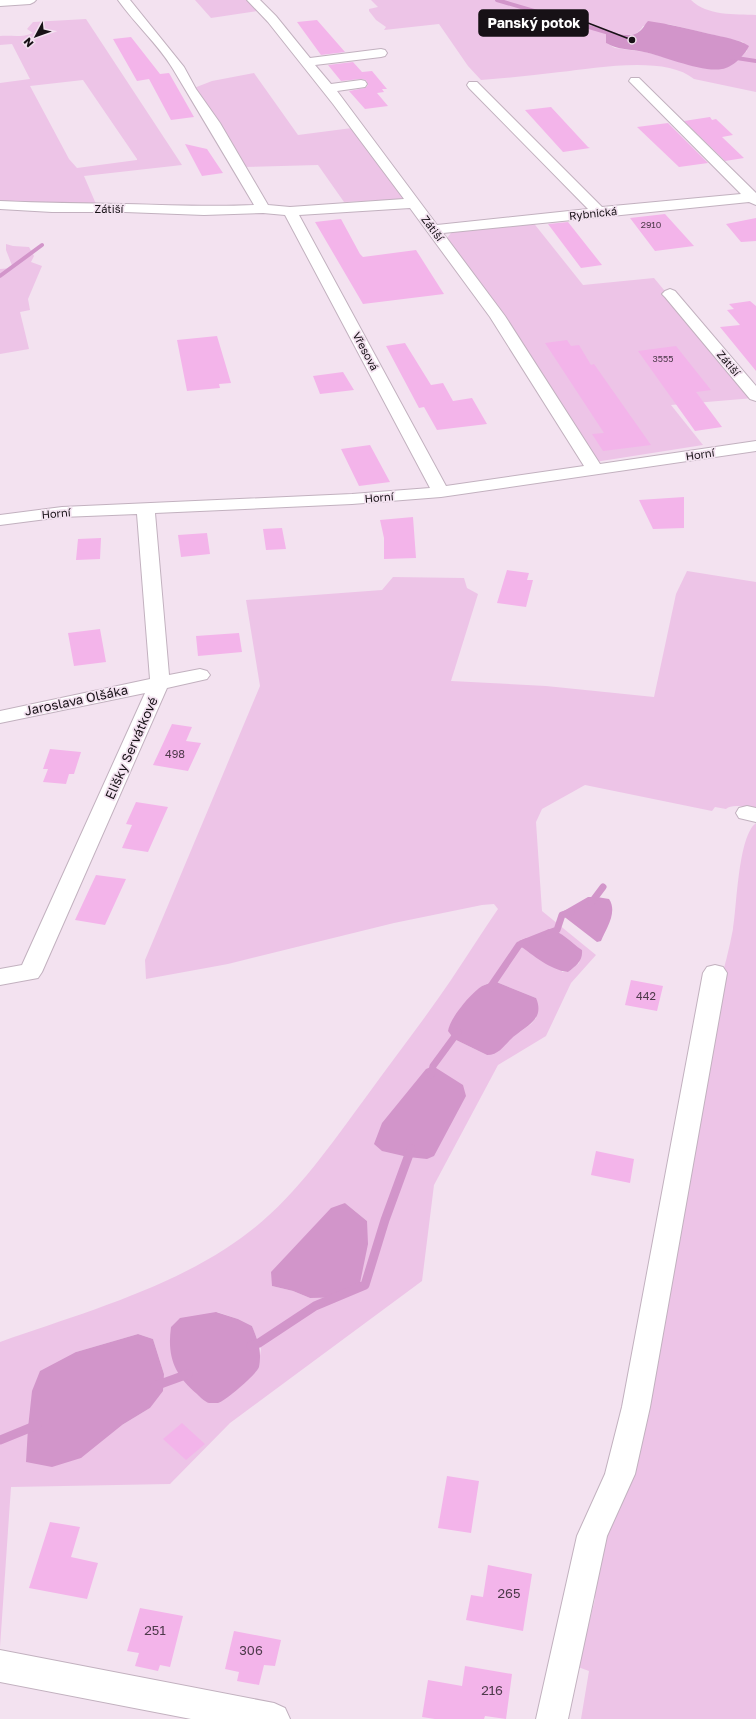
<svg xmlns="http://www.w3.org/2000/svg" width="756" height="1719" viewBox="0 0 756 1719" font-family="'Golos Text',sans-serif">
	<rect width="100%" height="100%" fill="#f3e2f0"/>
	<path fill="#edc4e7" fill-rule="evenodd" d="M195,0H247L258,11L211,18Z
		M371,0H691C707,16 735,14 756,15V92L694,79C666,55 595,68 560,72C534,75 507,78 481,80L468,66L439,24L384,30L386,27L376,20L369,11V9L378,7ZM668,24L743,42L747,51L730,66L708,69L645,52L615,48L606,43V33C619,31 634,42 643,26Z
		M86,19L182,165L84,176L96,204L0,201V83L30,79L12,44L0,45V36C11,35 22,38 33,33L27,29L33,22ZM83,80L137,159V160L77,168L69,159L30,86Z
		M254,73L298,135L352,128L407,199L344,202L318,165L242,167L194,88L212,81Z
		M532,221L583,285L654,278L754,398L671,405L703,445L595,462L502,317L447,238L451,233L466,229Z
		M6,244L13,246L29,247L34,256L31,262L42,266L28,299L30,310L20,312L29,349L0,354V269L13,268L6,250Z
		M687,571L756,582V809C748,808 733,803 726,809L715,807L712,811L585,785L542,809L536,822L542,911L596,955L571,983L546,1036L498,1065L434,1185L422,1281L230,1423L170,1484L11,1487L0,1647V1342C76,1315 156,1293 225,1249C287,1210 323,1155 366,1097C394,1058 424,1020 451,980C467,956 482,932 498,909L494,904L482,905L394,923L228,964L146,979L145,960L260,686L246,600L382,590L393,577L464,578L467,588L478,594L451,681L546,686L654,697L676,594ZM557,931L573,945L582,950L579,963L568,972H562ZM494,981L536,998V1018L531,1024L487,1055L454,1039L461,1007L482,986ZM345,1203L367,1221L310,1298L293,1291L272,1286ZM217,1312L238,1319L252,1326L261,1349L258,1369L239,1388ZM138,1334L153,1339L164,1374L150,1408L122,1425L76,1352Z
		M756,823V1719H581L589,1671L578,1667L595,1599L592,1583L718,989C724,969 729,950 733,929C737,907 738,836 756,823Z"/>
	<path fill="#d295ca" d="M648,21C669,24 689,29 710,34C723,37 738,39 749,46C745,55 732,68 722,69C702,73 664,56 644,52C631,49 618,50 606,43V33C617,31 629,40 640,31C643,29 645,24 648,21Z
		M588,897H597L609,899C618,912 606,929 601,941L597,942L562,915V912Z
		M549,929C562,931 571,943 582,950C583,961 576,966 568,972C550,970 533,955 519,945V941Z
		M494,981L536,998C546,1021 523,1027 510,1040C503,1047 498,1055 487,1055L454,1039L448,1031C450,1018 470,994 482,986C486,984 491,983 494,981Z
		M433,1066L463,1085L466,1096L434,1156L427,1159L408,1157L382,1151L374,1144L382,1123L426,1069Z
		M345,1203L367,1221L368,1244L360,1283L347,1297L310,1298L293,1291L272,1286L271,1272L331,1208Z
		M216,1312L238,1319L252,1326C258,1341 262,1350 259,1367C257,1374 225,1401 218,1403C216,1403 211,1403 209,1403C205,1402 200,1397 197,1394C174,1375 167,1356 171,1327L180,1318Z
		M138,1334L153,1339L164,1374L163,1391L150,1408L122,1425L81,1458L52,1467L26,1462L28,1428L32,1391L40,1371L76,1352Z"/>
	<g fill="none" stroke-linecap="round" stroke-linejoin="round">
		<path stroke="#d295ca" stroke-width="4" d="M497,0L616,35
			M730,57L756,61
			M0,276L42,245"/>
		<path stroke="#d295ca" stroke-width="7" d="M591,903L603,887
			M549,933L557,930L562,915L571,912
			M489,989L519,945L526,942
			M431,1075L433,1066L458,1032"/>
		<path stroke="#d295ca" stroke-width="9" d="M251,1346L259,1343L315,1306L365,1285L385,1220L411,1149
			M155,1386L188,1374
			M0,1440L37,1425"/>
	</g>
	<path fill="#f3b4ea" d="M317,20L345,52L321,55L297,22Z
		M131,37L160,74L169,73L194,117L171,120L149,79L137,81L113,39Z
		M353,62L362,72L372,71L387,89H382L384,92L377,93L388,106L365,109L349,91L365,88L368,85L366,80L361,79L341,81L328,65Z
		M551,107L588,147L590,148L563,152L525,110Z
		M710,117L712,120L716,119L733,135L722,137L744,158L725,161L684,121Z
		M668,123L708,163L679,167L637,127Z
		M185,144L207,149L223,173L202,176Z
		M665,214L694,246L655,251L630,218Z
		M756,218V241L741,242L726,224Z
		M341,219L360,254L363,257L416,250L444,294L363,304L315,222Z
		M568,222L602,265L581,268L548,224Z
		M750,301L756,306V371L720,327L740,325L727,310L734,309L729,304Z
		M217,336L231,383L219,384L220,388L187,391L177,340Z
		M567,340L571,346L579,345L591,365L594,364L651,445L603,451L592,434L604,433L545,343Z
		M405,343L431,385L443,383L453,401L472,398L487,424L437,430L424,407L419,408L386,346Z
		M676,346L711,390L696,392L722,427L695,431L638,351Z
		M343,372L354,390L320,394L313,376Z
		M370,445L390,482L359,486L341,449Z
		M684,497V528L653,529L639,500Z
		M413,517L416,558L384,559V538L380,520Z
		M282,528L286,549L266,550L263,529Z
		M207,533L210,554L181,557L178,535Z
		M101,538L100,559L76,560L78,539Z
		M507,570L529,573L527,580H533L526,607L497,603Z
		M100,629L106,662L74,666L68,633Z
		M239,633L242,652L198,656L196,636Z
		M172,724L192,727L186,741L201,743L188,771L153,765Z
		M50,749L81,752L74,774H69L66,784L43,782L48,769H43Z
		M136,802L168,807L148,852L122,848L132,825L126,824Z
		M96,875L126,879L105,925L75,920Z
		M631,980L663,986L657,1011L625,1005Z
		M596,1151L634,1159L630,1183L591,1175Z
		M182,1423L205,1444L186,1460L163,1439Z
		M447,1476L479,1481L471,1533L438,1528Z
		M50,1522L80,1527L71,1557L98,1563L87,1599L29,1588Z
		M488,1565L532,1574L523,1631L466,1620L471,1595L483,1597Z
		M140,1608L183,1616L170,1667L160,1665L158,1671L135,1666L139,1653L127,1651Z
		M234,1631L281,1640L275,1666L264,1665L259,1685L237,1681L239,1672L225,1669Z
		M465,1666L512,1674L506,1719L485,1716L484,1719H435L422,1717L428,1680L462,1686Z"/>
	<g fill="none" stroke-linecap="round" stroke-linejoin="round">
		<g stroke="#c2b1bf" stroke-width="2">
			<path id="minor" d="M0,0H36L34,2L30,4L0,6Z
				M118,0H130L184,67L196,89L220,123L268,205L290,207L404,199L333,104L268,22L247,0H260L276,16L310,58L381,49L385,50L387,53L385,56L381,57L315,65L331,84L361,80L365,81L367,84L365,87L337,91L437,225L588,209L469,88L467,85L469,82H477L602,207L741,194L629,81L631,78H639L756,193V205L749,202L443,233L505,316L600,464L756,441V451L441,497L352,504L155,513L169,675L200,669L207,671L210,675L207,679L167,688L42,972L38,978L0,985V969L22,965L145,693L0,723V711L150,679L137,514L62,517L0,525V515L62,507L352,494L430,488L285,215L263,213L204,215L125,212H52L0,209V201C42,203 83,203 125,204C168,205 211,207 254,205C227,159 200,114 173,69C158,44 135,24 118,0ZM410,208L490,317L584,466L446,486L299,215Z
				M670,289L675,291L756,386V401L750,399L665,297L662,294L665,291Z
				M747,806L756,808V822L739,818L736,813L739,808Z
				M715,965L723,967L727,973L650,1407L635,1474L607,1536L568,1719H536L577,1536L605,1474L622,1407L703,973L707,967Z
				M0,1650L274,1703L285,1708L290,1719H191L0,1682Z"/>
		</g>
		<use href="#minor" fill="#fff" fill-rule="evenodd"/>
	</g>
	<g text-anchor="middle" dominant-baseline="central" stroke-width="3.5" stroke-linejoin="round" paint-order="stroke">
		<g font-size="9" fill="#4e3a4b">
			<text x="651" y="224">2910</text>
			<text x="663" y="358">3555</text>
		</g>
		<g font-size="11" fill="#171116" stroke="#f3e2f0">
			<text x="109" y="208">Zátiší</text>
			<text transform="translate(593 213) rotate(-6)">Rybnická</text>
			<text transform="translate(433 228) rotate(53)">Zátiší</text>
			<text transform="translate(366 351) rotate(62)">Vřesová</text>
			<text transform="translate(729 363) rotate(50)">Zátiší</text>
			<text transform="translate(700 454) rotate(-8)">Horní</text>
			<text transform="translate(379 497) rotate(-5)">Horní</text>
			<text transform="translate(56 513) rotate(-5)">Horní</text>
		</g>
		<g font-size="11" fill="#4e3a4b">
			<text x="175" y="753">498</text>
			<text x="646" y="995">442</text>
		</g>
		<g font-size="13" fill="#171116" stroke="#f3e2f0">
			<text transform="translate(76 700) rotate(-12)">Jaroslava Olšáka</text>
			<text transform="translate(131 748) rotate(-66)">Elišky Servátkové</text>
		</g>
		<g font-size="13" fill="#4e3a4b">
			<text x="509" y="1593">265</text>
			<text x="155" y="1630">251</text>
			<text x="251" y="1650">306</text>
			<text x="492" y="1690">216</text>
		</g>
	</g>
	<path fill="none" stroke="#171116" stroke-width="1.5" d="M632 40L588 23"/>
	<circle fill="#171116" stroke="#f3e2f0" stroke-width="1.5" cx="632" cy="40" r="4"/>
	<rect fill="#171116" stroke="#171116" stroke-width="1.5" x="479" y="10" width="109" height="26" rx="4"/>
	<g font-size="14" text-anchor="middle" font-weight="bold" fill="#fff">
		<text x="534" y="28">Panský potok</text>
	</g>
	<g transform="translate(36 36) rotate(229)" stroke="#f3e2f0" stroke-width="3" paint-order="stroke">
	<path d="M0-3L7 15L0 10L-7 15Z" fill="#171116"/>
	<text y="-6" font-size="11" font-weight="bold" text-anchor="middle" fill="#171116">N</text>
	</g>
</svg>
